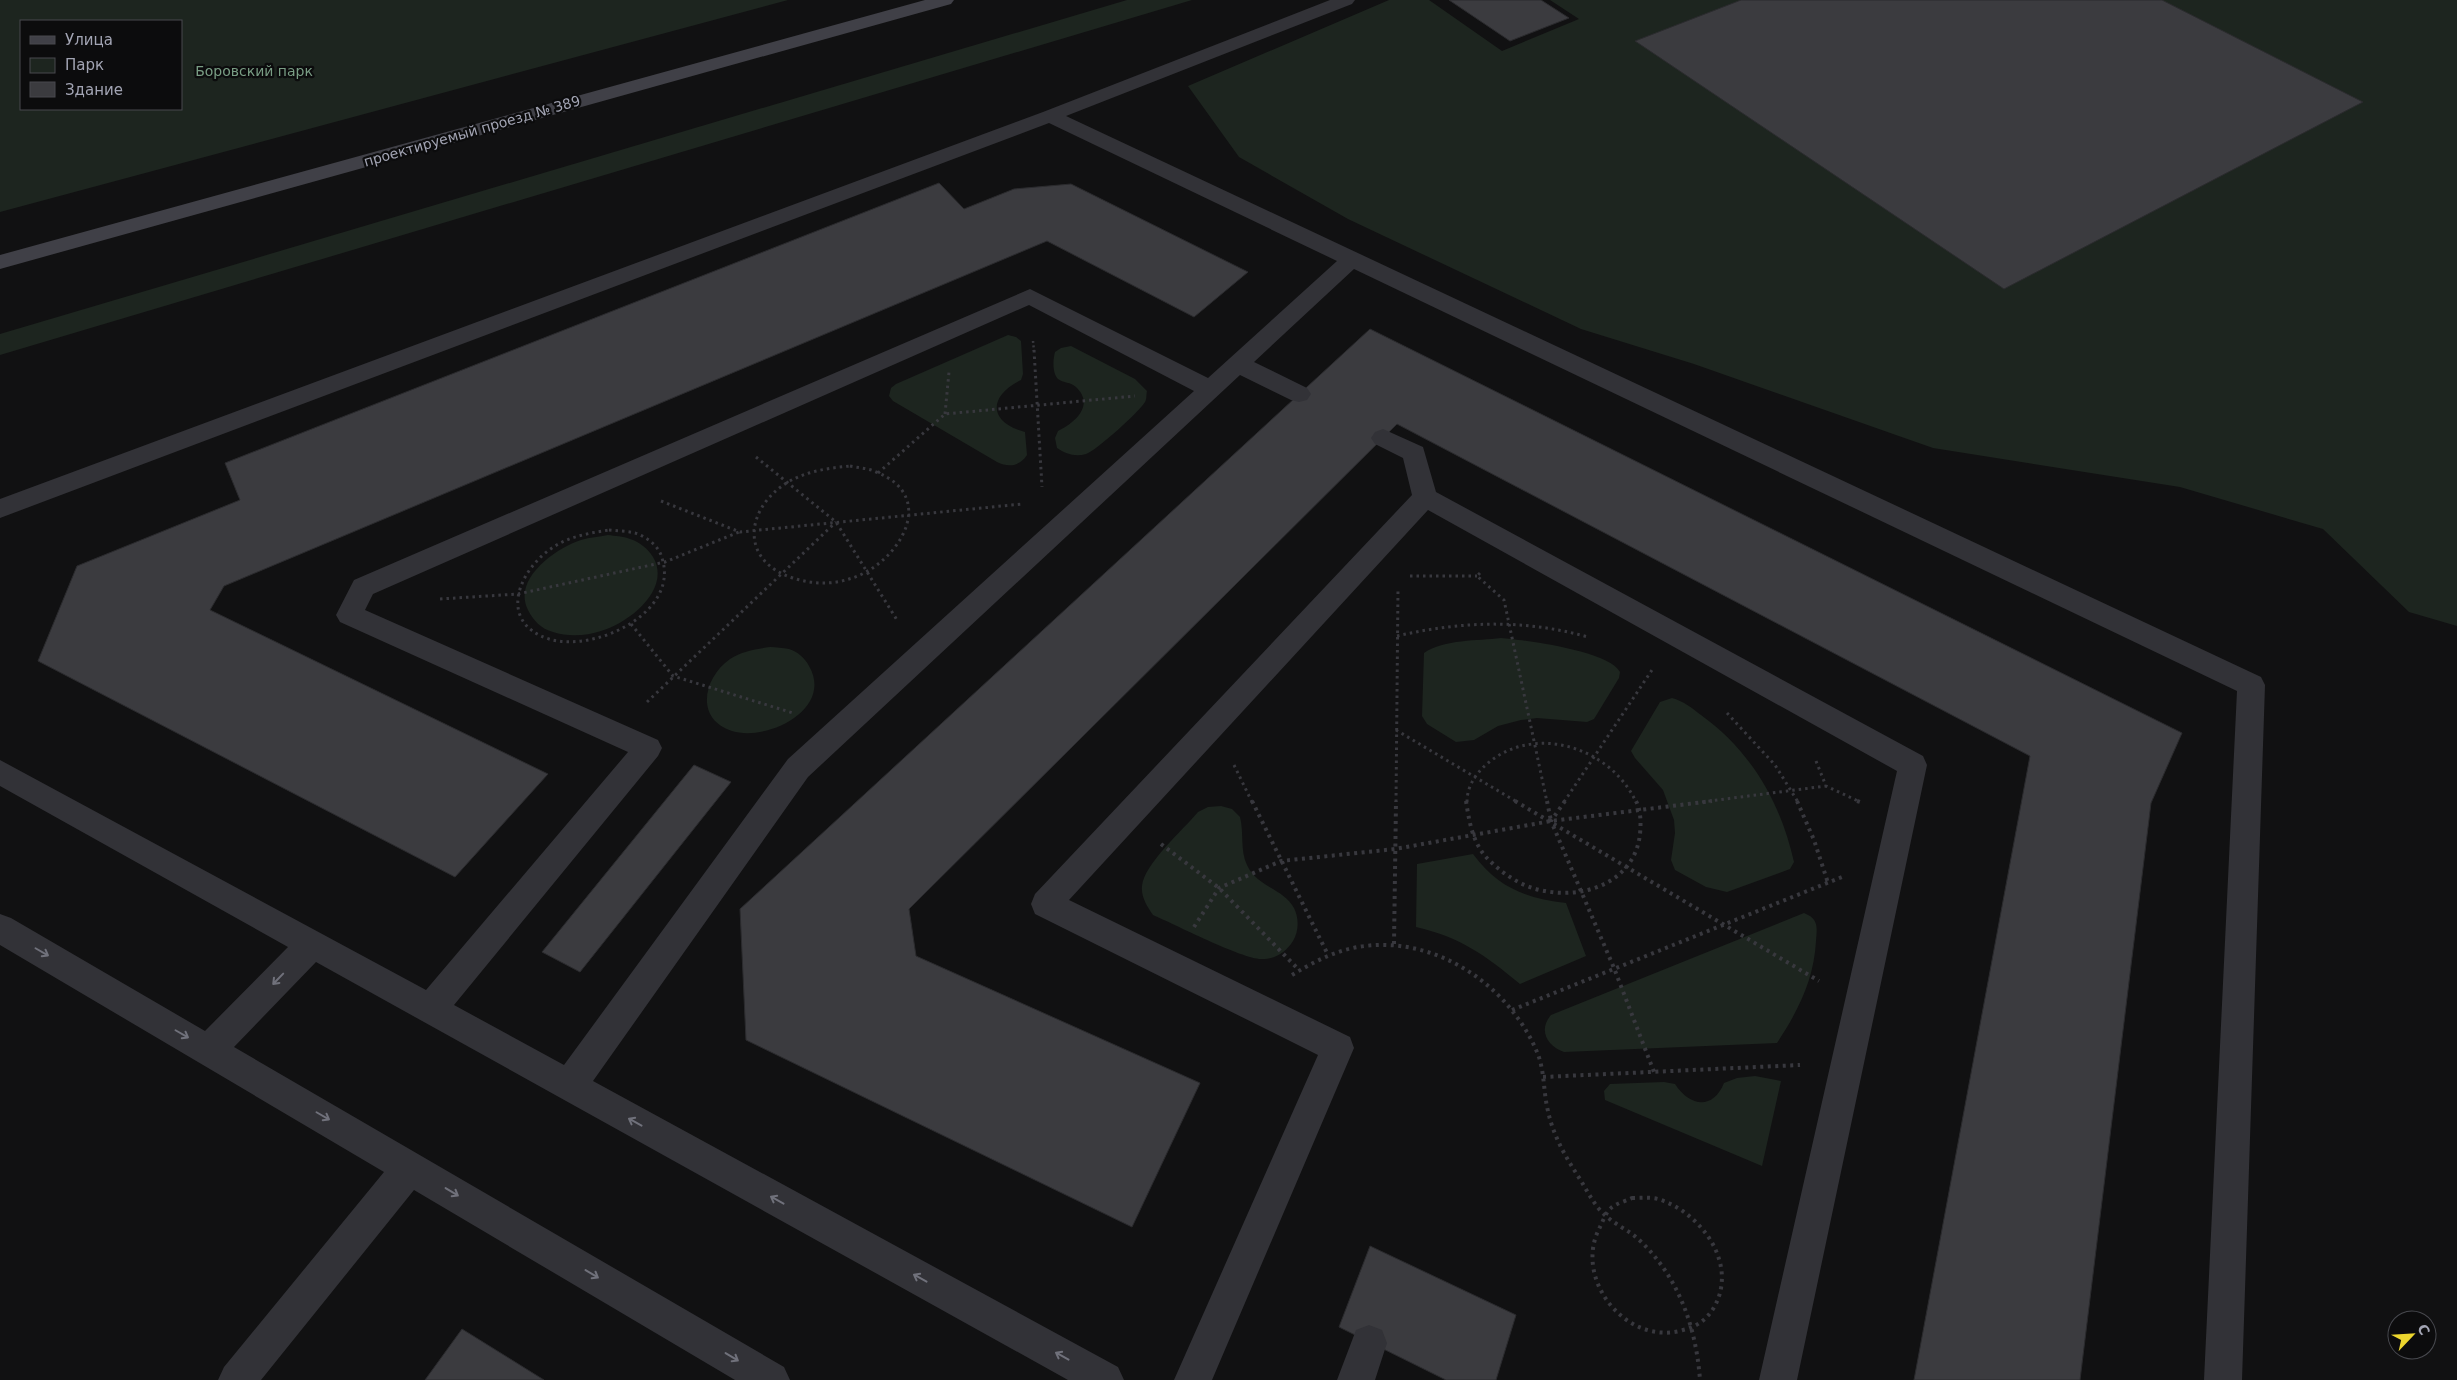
<svg xmlns="http://www.w3.org/2000/svg" width="2457" height="1380" viewBox="0 0 2457 1380" font-family="'DejaVu Sans',sans-serif">
	<rect width="100%" height="100%" fill="#111112"/>
	<path fill="#1d251f" fill-rule="evenodd" d="M0,0H788L0,212ZM21,21H181V109H21Z
		M1127,0H1192L0,355V334Z
		M1389,0H1429L1502,51L1579,19L1550,0H2457V626L2409,612L2323,529L2180,487L1933,448L1694,364L1581,329L1348,219L1239,157L1188,86Z
		M1008,335L1016,337L1021,341L1023,374L1021,380C988,396 988,422 1025,432L1027,455C1020,466 1009,468 997,462L893,401L889,396L891,388L896,384Z
		M1071,346L1135,379L1147,391C1146,395 1147,399 1145,402C1139,412 1096,451 1086,454C1075,457 1066,454 1057,448L1055,438L1058,431C1075,423 1095,405 1076,387C1071,382 1063,383 1058,379C1052,373 1053,359 1055,352L1061,348Z
		M608,535C615,536 623,536 630,539C640,542 648,549 653,557C672,589 629,623 601,631C586,636 568,637 553,632C541,629 533,620 528,610C512,579 556,548 581,540C590,537 599,537 608,535Z
		M1501,638C1525,640 1609,651 1620,672L1619,678L1594,719L1587,722L1537,718L1521,720L1498,726L1474,740L1456,742L1427,724L1422,716L1424,653C1444,639 1478,641 1501,638Z
		M770,647C776,647 783,648 789,649C798,652 805,658 809,666C834,709 767,742 732,731C694,719 704,677 730,659C742,651 756,649 770,647Z
		M1672,698C1683,701 1692,708 1701,715C1751,751 1781,803 1794,862L1790,869L1727,892L1706,887L1675,870L1671,860L1675,833L1674,820L1663,790L1635,758L1631,751L1660,702Z
		M1221,806L1232,809L1240,817C1244,832 1240,851 1247,865C1257,887 1283,888 1294,908C1299,918 1299,931 1293,941C1286,952 1276,959 1262,959C1244,960 1174,924 1153,915C1147,906 1141,897 1142,886C1144,864 1183,830 1198,812L1208,807Z
		M1473,854C1498,888 1526,898 1566,903L1586,956L1520,984C1485,955 1460,937 1416,927L1417,864Z
		M1804,913C1819,919 1817,927 1816,941C1814,980 1798,1011 1777,1043L1564,1052C1547,1046 1538,1030 1551,1015Z
		M1755,1076L1781,1081L1762,1166L1605,1100L1604,1091L1610,1084L1664,1082L1675,1084C1690,1107 1713,1110 1724,1083L1737,1078Z"/>
	<path fill="#3b3b3f" stroke="#2b2b2e" d="M1449,0H1541L1569,18L1510,41Z
		M1741,0H2162L2363,102L2004,289L1635,41Z
		M939,183L964,209L1014,189L1071,184L1248,272L1194,317L1047,241L224,586L210,610L548,774L455,877L38,661L77,566L240,500L225,463Z
		M1370,329L2182,733L2151,803L2080,1380H1914L2030,756L1397,424L909,909L916,956L1200,1083L1132,1227L746,1040L740,909Z
		M694,765L731,782L580,972L542,952Z
		M1370,1246L1516,1315L1496,1380H1446L1339,1327Z
		M462,1329L544,1380H425Z"/>
	<g fill="none" stroke-linecap="round" stroke-linejoin="round">
		<path stroke="#38383e" stroke-width="2.5" stroke-dasharray="2 2.5" stroke-linecap="butt" d="M1033,341L1034,351"/>
		<path stroke="#38383e" stroke-width="3" stroke-dasharray="2.5 4" stroke-linecap="butt" d="M1034,350L1042,487
			M945,414L949,372
			M756,457L836,522L897,620
			M850,466C859,468 868,468 876,472C941,497 897,566 849,579C831,585 811,584 793,578C739,561 745,508 788,482C807,471 829,468 850,466Z
			M878,473L945,414L1135,396
			M661,501L740,532L1022,504
			M609,530C618,531 627,531 635,533C647,537 659,546 662,558C680,613 594,653 549,639C496,622 519,568 555,546C571,536 590,533 609,530Z
			M1480,573L1477,576L1504,600L1547,802
			M1410,576H1477
			M440,599L518,594L665,562L739,532
			M631,624L673,676L793,713
			M1397,636C1462,621 1524,619 1588,637
			M647,702L836,522
			M1727,713L1775,765L1798,802
			M1396,730L1517,802
			M1816,761L1826,786L1860,802
			M1234,765L1252,802
			M1396,802L1398,588
			M1467,802C1467,786 1476,773 1488,763C1536,723 1611,748 1636,802
			M1564,802L1652,670
			M1702,802L1826,786"/>
		<path stroke="#38383e" stroke-width="4" stroke-dasharray="3 4.5" stroke-linecap="butt" d="M1252,801L1328,955
			M1466,801C1469,820 1472,841 1486,857C1501,873 1523,888 1545,891C1586,899 1635,881 1640,834C1641,823 1641,811 1636,801
			M1515,801L1819,981
			M1547,801L1551,821
			M1565,801L1551,821L1614,968L1654,1072
			M1797,801L1814,840L1828,883
			M1857,801L1860,802
			M1161,844L1219,888L1299,970
			M1194,927L1219,888L1281,861L1395,849L1551,821L1712,801
			M1394,944L1396,801
			M1292,975C1315,961 1338,949 1365,946C1438,937 1509,986 1537,1052C1545,1071 1543,1091 1548,1111C1553,1135 1565,1156 1578,1176C1587,1190 1594,1206 1606,1216C1616,1225 1628,1230 1637,1238C1678,1275 1696,1326 1700,1380
			M1512,1010L1842,877
			M1543,1077L1800,1065
			M1632,1198C1641,1198 1650,1197 1658,1199C1701,1212 1740,1265 1713,1309C1706,1320 1696,1327 1683,1330C1627,1347 1572,1279 1600,1227C1603,1221 1606,1212 1611,1208C1617,1203 1626,1201 1632,1198Z"/>
		<path fill="#323237" fill-rule="evenodd" d="M1330,0H1355L1352,4L1066,116L2261,677L2265,685L2242,1380H2204L2237,691L1354,269L1254,362L1307,388L1311,394L1307,400L1299,402L1291,400L1240,375L808,777L593,1081L1118,1367L1124,1380H1068L316,962L234,1047L784,1367L790,1380H735L414,1190L261,1380H218L224,1367L384,1172L0,945V914L11,918L205,1031L288,947L0,786V760L426,990L628,752L340,622L336,615L354,580L1030,289L1208,378L1337,261L1049,123L0,518V499L1043,112ZM1029,305L1194,391L788,759L564,1065L454,1005L658,756L662,748L658,740L365,610L373,594Z
			M1383,429L1423,447L1436,492L1923,756L1927,765L1797,1380H1759L1897,771L1428,510L1069,900L1350,1037L1354,1048L1212,1380H1174L1318,1055L1035,914L1031,904L1035,894L1412,495L1403,458L1375,444L1371,438L1375,432Z
			M1369,1325L1382,1330L1387,1343L1375,1380H1337L1356,1330Z"/>
		<path fill="#404047" fill-rule="evenodd" d="M925,0H954L951,4L0,269V255Z"/>
	</g>
	<defs><path id="oneway-shaft" d="M-6 0H5M1.5-3L5.5 0L1.5 3" fill="none" stroke-width="1.6" stroke-linecap="round" stroke-linejoin="round" transform="scale(1.25)"/></defs>
	<g stroke="#70717b">
		<use href="#oneway-shaft" transform="translate(42 952) rotate(30)"/>
		<use href="#oneway-shaft" transform="translate(278 979) rotate(134)"/>
		<use href="#oneway-shaft" transform="translate(182 1034) rotate(30)"/>
		<use href="#oneway-shaft" transform="translate(323 1116) rotate(30)"/>
		<use href="#oneway-shaft" transform="translate(635 1122) rotate(-151)"/>
		<use href="#oneway-shaft" transform="translate(452 1192) rotate(31)"/>
		<use href="#oneway-shaft" transform="translate(777 1200) rotate(-151)"/>
		<use href="#oneway-shaft" transform="translate(592 1274) rotate(31)"/>
		<use href="#oneway-shaft" transform="translate(920 1278) rotate(-151)"/>
		<use href="#oneway-shaft" transform="translate(1062 1356) rotate(-151)"/>
		<use href="#oneway-shaft" transform="translate(732 1357) rotate(31)"/>
	</g>
	<g text-anchor="middle" dominant-baseline="central" stroke-width="4.5" stroke-linejoin="round" paint-order="stroke">
		<g font-size="14" fill="#799d84" stroke="#0c0c0d">
			<text x="254" y="71">Боровский парк</text>
		</g>
		<g font-size="14" fill="#a2a4b3" stroke="#0c0c0d">
			<text transform="translate(472 131) rotate(-16)">проектируемый проезд № 389</text>
		</g>
	</g>
	<rect x="20" y="20" width="162" height="90" fill="#0c0c0d" stroke="#48494f"/>
	<rect x="30" y="36" width="25" height="8" fill="#404047" stroke="#48494f"/>
	<text x="65" y="45" font-size="15" fill="#a2a4b3">Улица</text>
	<rect x="30" y="58" width="25" height="15" fill="#1d251f" stroke="#48494f"/>
	<text x="65" y="70" font-size="15" fill="#a2a4b3">Парк</text>
	<rect x="30" y="82" width="25" height="15" fill="#3b3b3f" stroke="#48494f"/>
	<text x="65" y="95" font-size="15" fill="#a2a4b3">Здание</text>
	<g transform="translate(2412 1335) rotate(65)"><circle r="24" fill="#0c0c0d" stroke="#48494f"/>
	<path d="M0-4L9 19L0 12L-9 19Z" fill="#ecd62e"/>
	<text y="-8" font-size="14" font-weight="bold" text-anchor="middle" fill="#a2a4b3">С</text>
	</g>
</svg>
